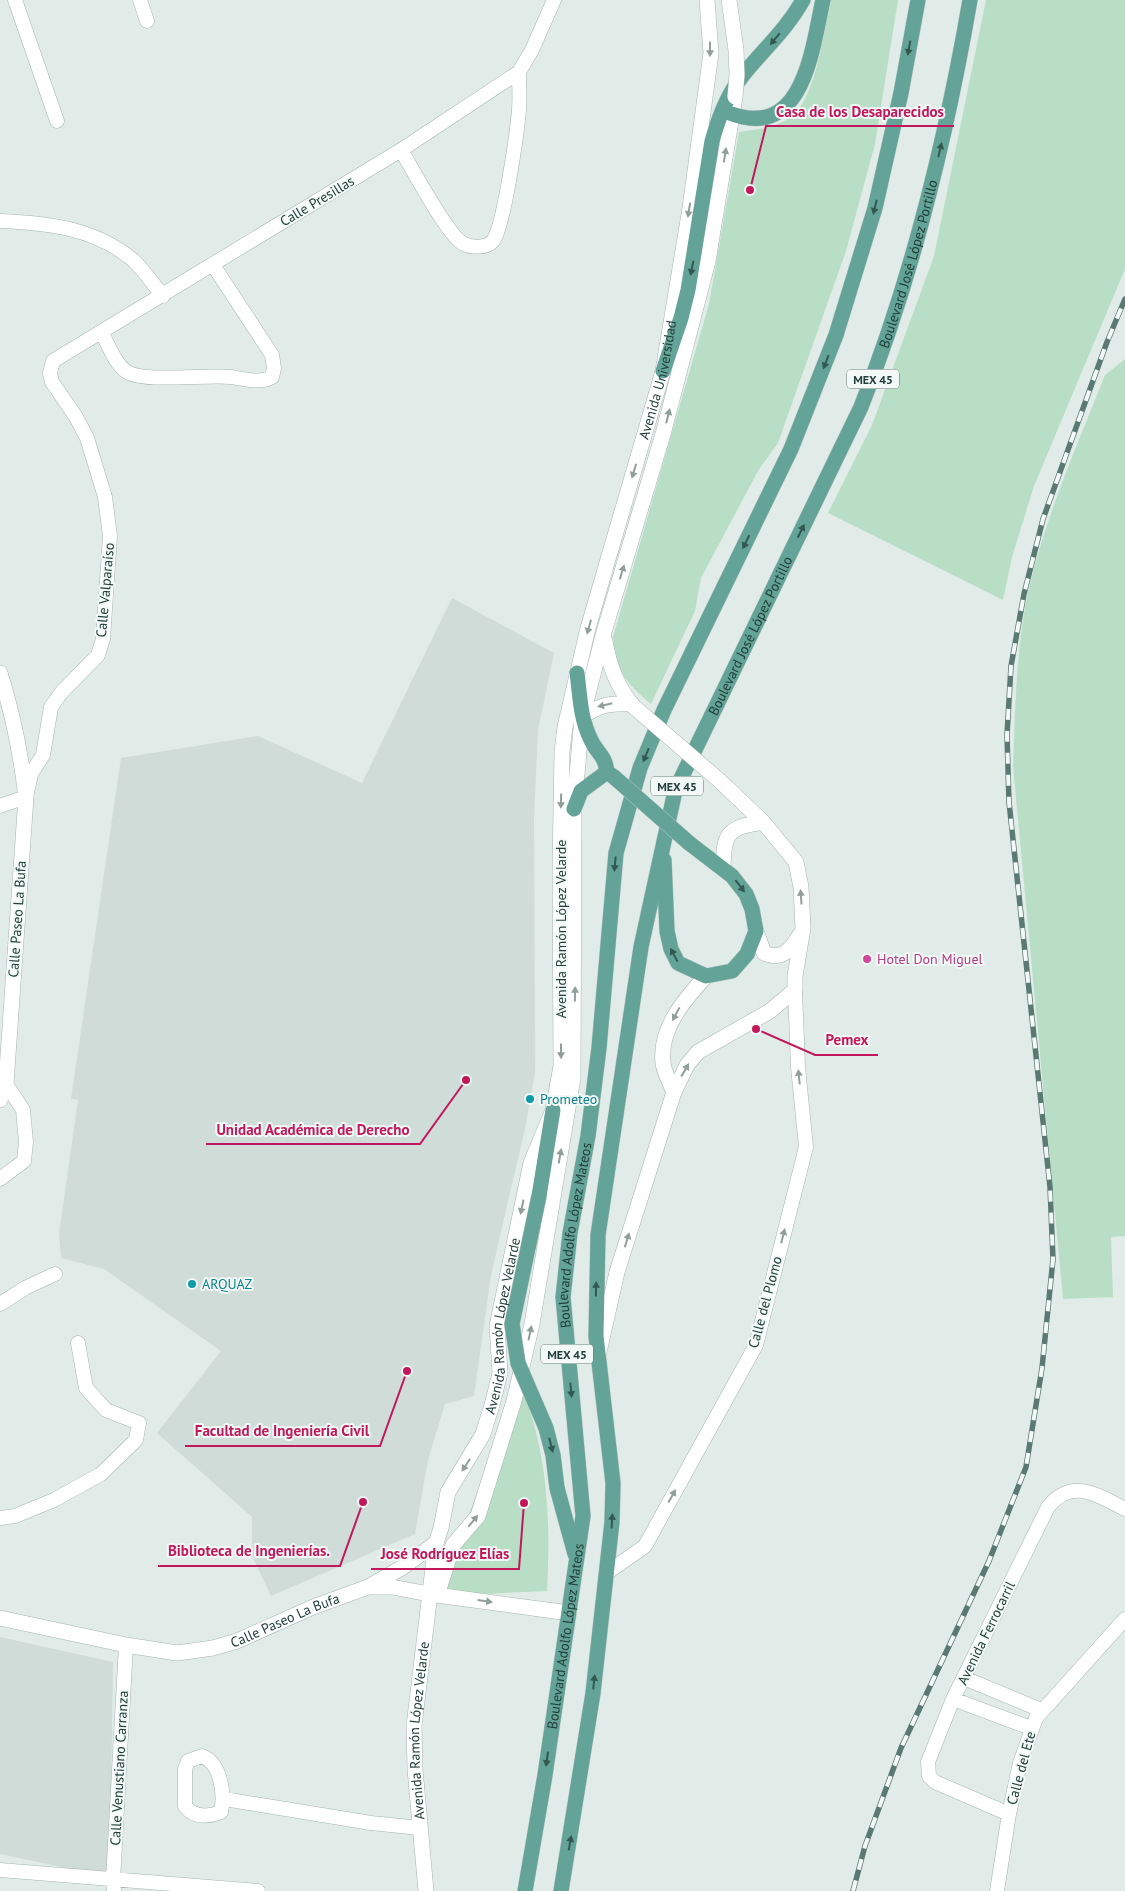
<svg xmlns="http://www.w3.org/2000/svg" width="1125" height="1891" viewBox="0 0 1125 1891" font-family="'PT Sans',sans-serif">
	<rect width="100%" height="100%" fill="#e1ece8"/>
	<path fill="#cfdcd7" d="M452,598L554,653L538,730L534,819L535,1072L526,1124L491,1275L474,1396L445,1404L428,1460L415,1534L271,1596L252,1556V1517L157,1433L221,1351L104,1269L61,1258L59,1234L78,1100L71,1099L121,758L258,736L362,783Z
		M0,1637L113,1662L110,1867L100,1875L0,1854Z"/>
	<path fill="#b9dec6" d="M831,0H898L875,144L846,251L778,443L758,471L701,578L695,611L651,704C626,683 616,671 613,637L709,304L739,132C758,129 783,127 796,112C817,89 824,31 831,0Z
		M986,0H1125V269L1034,486L1012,557L1003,600L828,513L872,425L934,256Z
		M1125,359V1236L1111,1237L1113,1297L1063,1299L1013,766C1015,713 1016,660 1025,607C1041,526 1075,451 1105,375Z
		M519,1382C548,1448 551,1521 547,1591L438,1596Z"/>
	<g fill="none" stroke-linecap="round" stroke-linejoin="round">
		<g stroke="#a4b4b0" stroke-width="15">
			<path id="minor" d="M15,0L57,121
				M140,0L147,21
				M401,150C412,168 448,237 464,244C472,248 487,248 493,241C504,226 517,133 519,110C520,97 519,84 519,72
				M0,221C48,223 95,228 133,260C144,270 153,284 163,296
				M102,333C109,346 115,364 127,372C144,383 208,374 231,377C246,379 260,384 272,377L274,368L272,355L213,265
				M0,806L26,797L31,774L43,755L51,707L61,693L98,655L103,639L110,536L105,497L87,438L76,417L52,382L50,373L53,361L401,150L519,72L532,50L554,0
				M0,1179L24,1161L26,1142L23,1110L6,1084
				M0,1304L25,1288L55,1274
				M0,1518L15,1516L54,1500L101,1474L136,1440L139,1423L106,1410L86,1388L78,1343
				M608,1572L645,1546L756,1345L806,1147L798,1067L795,990
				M964,1678L1041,1710
				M953,1699L1031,1728
				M202,1756C221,1763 225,1794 221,1812C208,1817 194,1818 185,1806V1769L188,1761Z
				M224,1799L371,1823L420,1828
				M1009,1814L935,1782L929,1776L928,1762L953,1699L1048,1507C1072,1477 1097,1495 1125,1509
				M0,1870L258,1891
				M114,1891L113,1880L126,1645
				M997,1891L1009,1814L1020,1763L1036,1718L1125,1619"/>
		</g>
		<g stroke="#a4b4b0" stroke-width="16">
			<g id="tertiary">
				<path d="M729,0L736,50"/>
				<path d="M605,641C609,665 617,687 633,706"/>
				<path d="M0,673C13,714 21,755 26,797L6,1084L0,1100"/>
				<path d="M579,718C600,705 608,703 632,704"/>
				<path d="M723,869C724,832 727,828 763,822"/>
				<path d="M756,931L764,953C781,961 791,950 799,936"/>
				<path d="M674,1092C670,1083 664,1072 663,1063C659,1028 685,999 706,976"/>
				<path d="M599,1352L617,1272L674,1092L687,1065L698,1052L770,1011L795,990V976L803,928L801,887L796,862L763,822L720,781"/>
				<path d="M370,1586L403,1567L436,1543"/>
				<path d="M439,1589L453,1545L478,1516L514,1401L532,1324L573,1078L574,809L582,717L604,632L663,434L708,261L735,97"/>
				<path id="s1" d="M0,1618L126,1645L177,1653L213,1648L237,1641L313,1607L368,1587H392L429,1594L569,1613"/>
				<path id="s2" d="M426,1891L415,1769L414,1726L436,1543L441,1528L448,1492L483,1434L492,1405L500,1373L497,1326L531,1163L553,1110L561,1066L560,868L562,752L565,727L588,628L663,371L690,208L711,53L707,0"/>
			</g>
		</g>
		<g stroke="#c1c9c7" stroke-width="16">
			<g id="primary">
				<path d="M732,114C804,139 812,49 823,0"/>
				<path d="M663,371L681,318L688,290L712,141C719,117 727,95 743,75C763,50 787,29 803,0"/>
				<path d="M577,673C580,695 580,717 590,738C596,753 605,754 607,772L614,777"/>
				<path d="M574,809L581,791L607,772"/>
				<path d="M664,860L667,931L671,949L678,963L706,976L732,971L747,954L756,931L752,909L746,894L732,876L689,843"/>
				<path d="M539,1196L553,1110"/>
				<path d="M557,1488L575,1554"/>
				<path id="s3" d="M525,1891L545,1775L583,1516L563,1297L570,1233L588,1136L599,1048L616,853L640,768L664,710L791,449L836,335L875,208L901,93L918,0"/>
				<path id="s4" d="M561,1891L593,1693L612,1522L613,1483L596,1336L598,1235L641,947L675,791L861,407C913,276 946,139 970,0"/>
			</g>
		</g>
		<use href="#minor" stroke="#fff" stroke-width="14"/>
		<use href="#tertiary" stroke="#fff" stroke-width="15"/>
		<use href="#primary" stroke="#64a498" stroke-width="15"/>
		<g stroke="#5b7973" stroke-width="5.5">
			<path id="rail" d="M853,1891L865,1846L901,1748L989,1561L1026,1467L1042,1368L1053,1259L1050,1187L1009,802L1007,735L1011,666L1024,594L1043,519L1107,342L1125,299"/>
		</g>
		<use href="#rail" stroke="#f2f9f6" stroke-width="4" stroke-dasharray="11" stroke-linecap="butt"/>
		<g stroke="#a4b4b0" stroke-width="16" stroke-linecap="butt">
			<path id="tertiary-bridge" d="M735,97L737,75L736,50
				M633,706L720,781"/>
		</g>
		<g stroke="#c1c9c7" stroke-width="16" stroke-linecap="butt">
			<path id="primary-bridge" d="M614,777L689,843
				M539,1196L512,1324L518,1363L546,1428L553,1455L557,1488"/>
		</g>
		<use href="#tertiary-bridge" stroke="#fff" stroke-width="15"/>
		<use href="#primary-bridge" stroke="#64a498" stroke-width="15"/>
	</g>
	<defs><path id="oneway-solid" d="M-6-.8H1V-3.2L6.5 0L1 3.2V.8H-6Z" transform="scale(1.25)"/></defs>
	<g fill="#325850">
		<use href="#oneway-solid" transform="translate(775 39) rotate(130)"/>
		<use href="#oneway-solid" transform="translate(909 48) rotate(100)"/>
		<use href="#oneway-solid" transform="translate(940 150) rotate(-77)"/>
		<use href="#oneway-solid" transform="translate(875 207) rotate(104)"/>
		<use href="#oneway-solid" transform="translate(692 268) rotate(101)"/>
		<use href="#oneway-solid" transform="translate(826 362) rotate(111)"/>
		<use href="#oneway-solid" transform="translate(801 531) rotate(-64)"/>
		<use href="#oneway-solid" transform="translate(746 542) rotate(116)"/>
		<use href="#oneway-solid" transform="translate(646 755) rotate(112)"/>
		<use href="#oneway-solid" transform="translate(615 864) rotate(95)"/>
		<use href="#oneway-solid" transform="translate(740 886) rotate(52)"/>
		<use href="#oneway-solid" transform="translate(674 955) rotate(-118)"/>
		<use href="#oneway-solid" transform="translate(596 1289) rotate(-89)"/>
		<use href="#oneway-solid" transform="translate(571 1390) rotate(84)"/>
		<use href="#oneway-solid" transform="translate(551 1445) rotate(76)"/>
		<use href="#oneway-solid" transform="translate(612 1521) rotate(-87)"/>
		<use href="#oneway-solid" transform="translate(594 1682) rotate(-84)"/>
		<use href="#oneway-solid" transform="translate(547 1759) rotate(98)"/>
		<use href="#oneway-solid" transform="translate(570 1843) rotate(-80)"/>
	</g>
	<g fill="#909e9c">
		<use href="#oneway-solid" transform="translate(710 49) rotate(90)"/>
		<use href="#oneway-solid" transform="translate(725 155) rotate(-81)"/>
		<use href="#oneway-solid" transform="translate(689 210) rotate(99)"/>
		<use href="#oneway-solid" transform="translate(668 416) rotate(-76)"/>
		<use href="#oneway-solid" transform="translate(634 471) rotate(106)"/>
		<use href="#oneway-solid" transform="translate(622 572) rotate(-73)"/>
		<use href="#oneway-solid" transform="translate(589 627) rotate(106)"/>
		<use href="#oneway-solid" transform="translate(605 705) rotate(167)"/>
		<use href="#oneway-solid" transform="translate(561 801) rotate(91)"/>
		<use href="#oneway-solid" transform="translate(801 897) rotate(-94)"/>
		<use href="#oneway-solid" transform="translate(575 994) rotate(-89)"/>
		<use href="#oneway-solid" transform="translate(676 1014) rotate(118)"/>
		<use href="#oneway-solid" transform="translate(561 1051) rotate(90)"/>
		<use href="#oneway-solid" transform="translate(685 1070) rotate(-60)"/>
		<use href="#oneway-solid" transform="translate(799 1077) rotate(-96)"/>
		<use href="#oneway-solid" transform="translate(560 1156) rotate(-80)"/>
		<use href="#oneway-solid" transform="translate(522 1207) rotate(102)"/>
		<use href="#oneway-solid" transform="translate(783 1236) rotate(-76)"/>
		<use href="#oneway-solid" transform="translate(627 1240) rotate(-73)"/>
		<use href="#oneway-solid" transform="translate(530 1333) rotate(-78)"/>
		<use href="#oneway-solid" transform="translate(466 1465) rotate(123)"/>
		<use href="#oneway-solid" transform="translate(672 1496) rotate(-61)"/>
		<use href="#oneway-solid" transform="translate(473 1521) rotate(-51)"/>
		<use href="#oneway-solid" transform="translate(485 1601) rotate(8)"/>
	</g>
	<circle fill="#d1479c" stroke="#f2f9f6" stroke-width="2" cx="867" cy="959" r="5"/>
	<g fill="#0f9aa8" stroke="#f2f9f6" stroke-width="2">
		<circle cx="530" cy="1099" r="5"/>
		<circle cx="192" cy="1284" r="5"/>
	</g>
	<g text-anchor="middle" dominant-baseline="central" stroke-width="4" stroke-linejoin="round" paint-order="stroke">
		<g fill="#f2f9f6" stroke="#607671" stroke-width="1">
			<rect x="847" y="369.5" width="52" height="19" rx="4"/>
			<rect x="651" y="776.5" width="52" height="19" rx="4"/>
			<rect x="541" y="1344.5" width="52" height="19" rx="4"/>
		</g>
		<g font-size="12" font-weight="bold" fill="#213e38">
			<text x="873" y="379">MEX 45</text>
			<text x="677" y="786">MEX 45</text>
			<text x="567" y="1354">MEX 45</text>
		</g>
		<g font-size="14" fill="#213e38" stroke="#f2f9f6">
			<text transform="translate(317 201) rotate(-31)">Calle Presillas</text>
			<text stroke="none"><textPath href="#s4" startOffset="1689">Boulevard José López Portillo</textPath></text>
			<text stroke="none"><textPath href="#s2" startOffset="1548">Avenida Universidad</textPath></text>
			<text transform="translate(105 590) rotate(-85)">Calle Valparaíso</text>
			<text stroke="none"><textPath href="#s4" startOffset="1284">Boulevard José López Portillo</textPath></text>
			<text transform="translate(17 919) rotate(-86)">Calle Paseo La Bufa</text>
			<text transform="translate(561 929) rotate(-90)">Avenida Ramón López Velarde</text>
			<text stroke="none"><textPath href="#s3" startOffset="662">Boulevard Adolfo López Mateos</textPath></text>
			<text transform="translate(765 1302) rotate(-75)">Calle del Plomo</text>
			<text stroke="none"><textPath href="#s2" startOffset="581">Avenida Ramón López Velarde</textPath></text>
			<text stroke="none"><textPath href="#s1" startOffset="294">Calle Paseo La Bufa</textPath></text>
			<text transform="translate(986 1633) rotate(-64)">Avenida Ferrocarril</text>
			<text stroke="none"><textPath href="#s3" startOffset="258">Boulevard Adolfo López Mateos</textPath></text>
			<text stroke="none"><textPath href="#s2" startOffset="161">Avenida Ramón López Velarde</textPath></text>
			<text transform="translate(119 1768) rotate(-87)">Calle Venustiano Carranza</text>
			<text transform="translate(1021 1768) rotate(-75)">Calle del Ete</text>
		</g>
		<g font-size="14" fill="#b23c85" stroke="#f2f9f6" text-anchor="start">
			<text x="877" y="959">Hotel Don Miguel</text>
		</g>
		<g font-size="14" fill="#0d838f" stroke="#f2f9f6" text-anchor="start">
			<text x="540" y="1099">Prometeo</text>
			<text x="202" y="1284">ARQUAZ</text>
		</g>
	</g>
	<path fill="none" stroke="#c2185b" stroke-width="2" d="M750 190L766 126H954M756 1029L815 1055H878M466 1080L420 1144H206M407 1371L380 1446H185M363 1502L340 1566H158M524 1503L519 1569H371"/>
	<g fill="#c2185b" stroke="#f2f9f6" stroke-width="2">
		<circle cx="750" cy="190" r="5"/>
		<circle cx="756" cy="1029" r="5"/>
		<circle cx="466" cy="1080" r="5"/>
		<circle cx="407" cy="1371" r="5"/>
		<circle cx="363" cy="1502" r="5"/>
		<circle cx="524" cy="1503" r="5"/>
	</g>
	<g font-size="15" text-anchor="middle" font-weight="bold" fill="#c2185b" stroke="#f2f9f6" stroke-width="4" stroke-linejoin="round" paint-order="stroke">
		<text x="860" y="117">Casa de los Desaparecidos</text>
		<text x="847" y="1045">Pemex</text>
		<text x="313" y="1135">Unidad Académica de Derecho</text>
		<text x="282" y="1436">Facultad de Ingeniería Civil</text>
		<text x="249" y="1556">Biblioteca de Ingenierías.</text>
		<text x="445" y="1559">José Rodríguez Elías</text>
	</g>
</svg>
